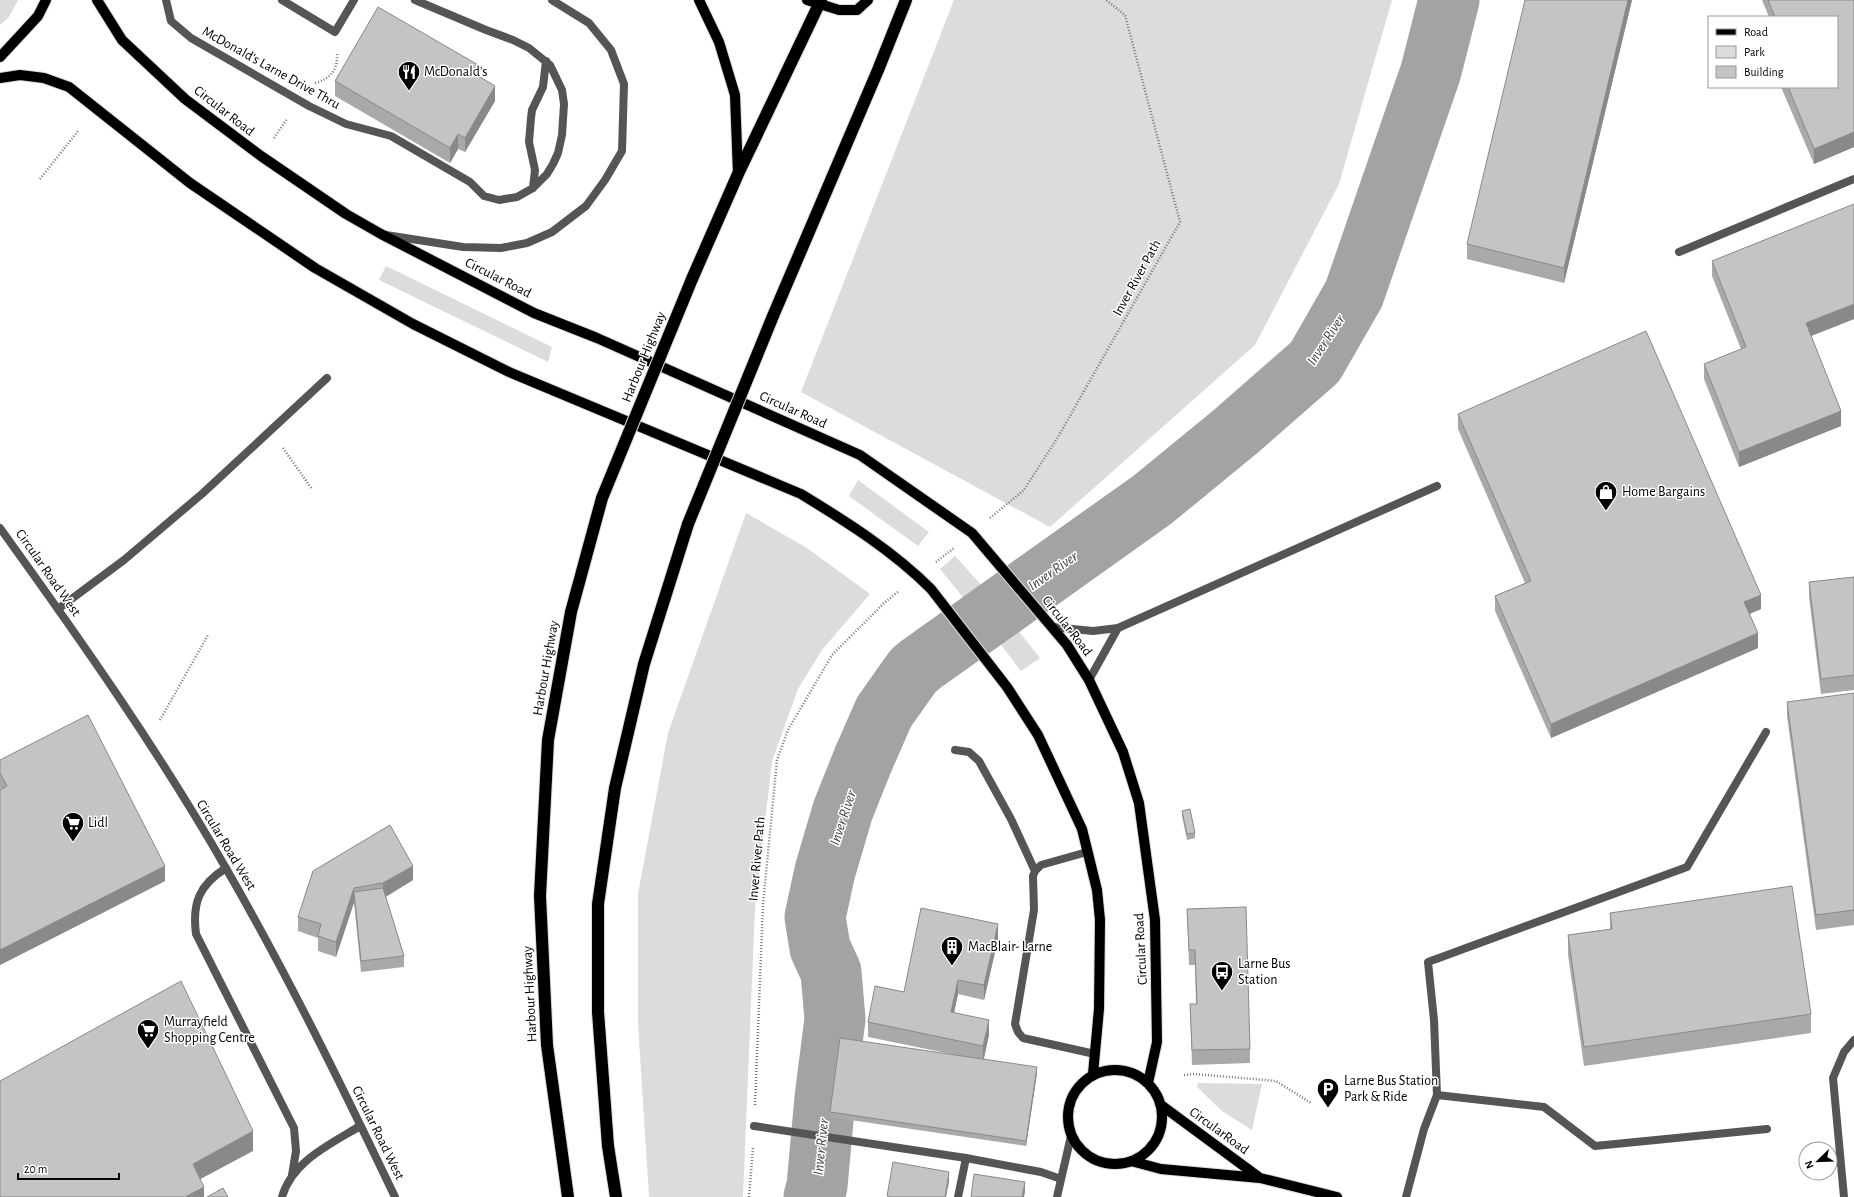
<svg xmlns="http://www.w3.org/2000/svg" width="1854" height="1197" viewBox="0 0 1854 1197" font-family="'Alegreya Sans',sans-serif">
	<rect width="100%" height="100%" fill="#fff"/>
	<path fill="#dcdcdc" d="M0,0H18L9,17L0,25Z
		M954,0H1392L1339,184L1255,345L1050,527L801,392Z
		M386,266L552,347L548,362L379,280Z
		M858,480L929,532L918,546L849,496Z
		M746,513L807,548L870,594L822,650L798,689L772,761L755,909L743,1197H649L638,1023V894L668,733Z
		M955,556L987,591L1040,658L1021,671L992,633L940,569Z
		M1198,1083L1262,1084L1252,1130L1222,1111L1197,1087Z"/>
	<g fill="none" stroke-linecap="round" stroke-linejoin="round">
		<path stroke="#a3a3a3" stroke-width="61" d="M814,1197L817,1186L825,1098L835,1019L831,972L820,948L815,917L825,871L843,810L863,760L884,712L913,671L920,665L1152,500L1235,432L1315,362L1354,294L1431,71L1449,0"/>
		<g stroke="#dbdbdb" stroke-width="12">
			<path id="primary" d="M97,0L122,40L185,99L261,156L346,214L381,234L534,313L597,338L860,455L972,533L1067,645L1089,680L1123,752L1139,803L1155,920L1157,1042L1148,1083
				M699,0L719,42L735,95L738,174
				M807,0L839,10H857L868,0
				M0,57L38,16L46,0
				M0,78L20,75L44,78L69,87L190,183L315,268L413,324L509,372L801,494C847,522 893,551 931,589L1007,687L1038,735L1082,829L1097,890L1100,920L1099,1009L1093,1074
				M1068 1117a47 47 0 1 1 94 0a47 47 0 1 1-94 0Z
				M1161,1105L1260,1178
				M1131,1161L1161,1169L1260,1178L1337,1197"/>
		</g>
		<g stroke="#dbdbdb" stroke-width="14">
			<path id="highway" d="M692,279L738,174L821,0
				M773,316L878,70L906,0
				M568,1197L547,1045L540,896L548,740L571,612L602,498
				M616,1197L608,1146L598,1012V904L615,788L644,664L688,524"/>
		</g>
		<path stroke="#777" stroke-width="2.5" stroke-dasharray="1 2" stroke-linecap="butt" d="M315,83C330,79 338,70 337,54
			M274,138L287,119
			M40,179L78,131
			M283,448L312,489
			M990,518L1024,490L1058,437L1180,222L1125,15L1106,0
			M936,562L954,548
			M160,720L208,635
			M1184,1075L1194,1074L1276,1081L1311,1103
			M755,1105L763,905L777,760L788,730L832,655L884,603L899,591
			M749,1197L753,1148"/>
		<path stroke="#555" stroke-width="8" d="M166,0L171,21L191,38L309,106L346,124L391,136L470,182L484,196L499,200L517,197L533,188L547,174L553,164L558,153L562,135L564,104L562,90L550,65L529,48L513,40L486,30L415,0
			M282,0L335,32L354,0
			M533,188L535,170L529,142L531,118L532,110L543,87L546,61
			M386,235L463,247L501,248L527,243L552,232L586,206L605,180L622,151L624,84L611,50L589,23L552,0
			M1679,252L1854,179
			M58,609L124,560L203,493L327,378
			M1052,627L1093,631L1118,628L1437,486
			M1089,680L1118,628
			M955,750L969,752L979,761L1011,819L1035,871
			M1087,852L1041,865L1035,871L1033,876L1034,910L1015,1024L1018,1032L1023,1038L1095,1054
			M226,868C199,885 192,903 196,934L294,1128L296,1151L292,1175
			M1437,1095L1544,1107L1595,1146L1767,1129
			M282,1197C292,1161 331,1144 360,1126
			M958,1197L966,1158
			M1406,1197L1424,1129L1437,1095L1434,1020L1428,962L1687,867L1766,732
			M1844,1197L1833,1078L1844,1052L1854,1040"/>
		<path stroke="#555" stroke-width="8" d="M0,528C80,639 159,751 227,870C288,976 342,1086 395,1197
			M754,1126L966,1158L1041,1172L1061,1179
			M1057,1197L1071,1136"/>
		<use href="#primary" stroke="#000" stroke-width="10"/>
		<use href="#highway" stroke="#000" stroke-width="12"/>
		<g stroke="#dbdbdb" stroke-width="14" stroke-linecap="butt">
			<path id="highway-bridge" d="M602,498L692,279
				M688,524L773,316"/>
		</g>
		<use href="#highway-bridge" stroke="#000" stroke-width="12"/>
	</g>
	<path fill="#a9a9a9" d="M1632,0L1564,283L1467,259V244Z
		M1762,0H1854V147L1814,164L1781,87H1837V17H1769Z
		M480,77L495,101L465,152L458,149L450,163L335,96V81Z
		M1712,261L1854,319L1811,336L1841,426L1739,467L1704,379V364L1741,349L1712,276Z
		M1458,414L1761,609L1750,614L1758,648L1551,738L1495,611V596L1525,583L1458,429Z
		M1854,577V690L1821,694L1809,597V582Z
		M1854,693V925L1816,930L1787,716V702Z
		M0,760L165,881L0,965V790H1L0,788Z
		M1182,811L1195,833V838L1187,840L1182,816Z
		M313,871L413,880L386,897L404,956V967L361,972L354,903L336,957L318,951V938L298,931V917Z
		M1187,909L1250,1049V1063L1192,1065L1190,1004H1196L1195,965H1189Z
		M1610,913L1811,1014V1033L1584,1066L1568,955V935L1610,929Z
		M998,939L984,1000L958,994L954,1012L989,1035L984,1059L1037,1073L1026,1146L830,1117V1112L956,1055L868,1037V1022L904,992Z"/>
	<path fill="#898989" d="M1628,0H1632L1564,283V268Z
		M480,66V81L475,74Z
		M495,86V101L465,152V138Z
		M1854,132V147L1814,164V149Z
		M458,134V149L450,163V148Z
		M1854,304V319L1806,338V323Z
		M1841,411V426L1739,467V452Z
		M1761,595V609L1744,616V602Z
		M1758,633V648L1551,738V724Z
		M165,866V881L0,965V950Z
		M413,866V880L383,898V883Z
		M354,888V902L336,957V942Z
		M998,924V939L984,1000V985Z
		M958,980V994L951,1027V1012Z
		M989,1020V1035L983,1061V1046Z
		M1037,1067V1073L1026,1146V1141Z
		M253,1131V1151L193,1183V1164Z
		M949,1172V1182L946,1197H945Z
		M1025,1182V1192L1024,1197H1022Z
		M204,1187V1197H185Z"/>
	<path fill="#c4c4c4" stroke="#898989" d="M1525,0H1628L1564,268L1467,244Z
		M1768,0H1854V132L1814,149L1788,87H1837V17H1775Z
		M378,7L480,66L475,74L495,86L465,138L458,134L450,148L335,81Z
		M1854,204V304L1806,323L1841,411L1739,452L1704,364L1746,347L1712,261Z
		M1646,331L1761,595L1744,602L1758,633L1551,724L1495,596L1531,581L1458,414Z
		M1854,577V675L1821,679L1809,582Z
		M1854,693V910L1816,915L1787,702Z
		M88,715L165,866L0,950V790L7,786L0,773V760Z
		M1190,809L1195,833L1187,834L1182,811Z
		M390,825L413,866L383,883L354,888L336,942L318,936L321,924L298,917L313,871Z
		M1792,886L1811,1014L1584,1047L1568,935L1612,929L1610,913Z
		M383,888L404,956L361,961L354,892Z
		M1246,907L1250,1049L1192,1050L1190,1004H1197L1195,950H1189L1187,909Z
		M921,908L998,924L984,985L958,980L951,1012L989,1020L983,1046L868,1022L875,986L904,992Z
		M181,981L253,1131L193,1164L204,1187L185,1197H0V1081Z
		M840,1038L1037,1067L1026,1141L830,1112Z
		M893,1162L949,1172L945,1197H891L887,1196Z
		M974,1174L1025,1182L1022,1197H971Z
		M223,1188L228,1197H207Z"/>
	<defs>
		<g id="restaurant-pin" transform="scale(1.15)"><path d="M0 17L-7.5 6A9.5 9.5 0 1 1 7.5 6Z" fill="#000" stroke="#fff"/><path d="M-5-6h1v4h1v-4h1v4h1v-4h1v5L-1.5 .5V6h-2V.5L-5-1ZM5-6V6H3V1.5H1.5Q1.5-4 5-6Z" fill="#fff"/></g>
		<g id="shop-pin" transform="scale(1.15)"><path d="M0 17L-7.5 6A9.5 9.5 0 1 1 7.5 6Z" fill="#000" stroke="#fff"/><path d="M-5-2.5h2.3a2.7 3.5 0 0 1 5.4 0H5L5.5 6h-11ZM-1.5-2.5h3a1.5 2.3 0 0 0-3 0Z" fill="#fff"/></g>
		<g id="supermarket-pin" transform="scale(1.15)"><path d="M0 17L-7.5 6A9.5 9.5 0 1 1 7.5 6Z" fill="#000" stroke="#fff"/><path d="M-6-5.5h2.5l.6 2H6L4.5 2H-2.5L-4.4-4H-6ZM-1.5 3.2a1.3 1.3 0 1 0 .1 0ZM3 3.2a1.3 1.3 0 1 0 .1 0Z" fill="#fff"/></g>
		<g id="building-pin" transform="scale(1.15)"><path d="M0 17L-7.5 6A9.5 9.5 0 1 1 7.5 6Z" fill="#000" stroke="#fff"/><path d="M-4-6H4V6H1V3H-1V6H-4ZM-2.5-4.3h1.7v1.8h-1.7ZM.8-4.3h1.7v1.8H.8ZM-2.5-1h1.7V.8h-1.7ZM.8-1h1.7V.8H.8Z" fill="#fff"/></g>
		<g id="bus-pin" transform="scale(1.15)"><path d="M0 17L-7.5 6A9.5 9.5 0 1 1 7.5 6Z" fill="#000" stroke="#fff"/><path d="M-5-6H5V4H4V6H2V4H-2V6H-4V4H-5ZM-3.5-4V0h7V-4ZM-3.5 1.2v1.5H-2V1.2ZM2 1.2v1.5H3.5V1.2Z" fill="#fff"/></g>
		<g id="parking-pin" transform="scale(1.15)"><path d="M0 17L-7.5 6A9.5 9.5 0 1 1 7.5 6Z" fill="#000" stroke="#fff"/><path d="M-3.5-5.5H1a3.5 3.5 0 0 1 0 7H-1V5.5H-3.5ZM-1-3.4V-.6H.8a1.4 1.4 0 0 0 0-2.8Z" fill="#fff"/></g>
	</defs>
	<g fill-rule="evenodd">
		<use href="#restaurant-pin" x="409" y="72"/>
		<use href="#shop-pin" x="1606" y="492"/>
		<use href="#supermarket-pin" x="73" y="823"/>
		<use href="#building-pin" x="952" y="947"/>
		<use href="#bus-pin" x="1222" y="972"/>
		<use href="#supermarket-pin" x="148" y="1030"/>
		<use href="#parking-pin" x="1328" y="1089"/>
	</g>
	<g text-anchor="middle" dominant-baseline="central" stroke-width="3" stroke-linejoin="round" paint-order="stroke">
		<g font-size="14" fill="#000" stroke="#fff">
			<text transform="translate(271 68) rotate(29)">McDonald's Larne Drive Thru</text>
			<text transform="translate(224 111) rotate(38)">Circular Road</text>
			<text transform="translate(498 278) rotate(27)">Circular Road</text>
			<text transform="translate(1137 278) rotate(-61)">Inver River Path</text>
			<text transform="translate(644 357) rotate(-68)">Harbour Highway</text>
			<text transform="translate(793 410) rotate(24)">Circular Road</text>
			<text transform="translate(48 573) rotate(55)">Circular Road West</text>
			<text transform="translate(1067 626) rotate(52)">Circular Road</text>
			<text transform="translate(546 668) rotate(-80)">Harbour Highway</text>
			<text transform="translate(226 845) rotate(59)">Circular Road West</text>
			<text transform="translate(757 859) rotate(-85)">Inver River Path</text>
			<text transform="translate(1141 949) rotate(-93)">Circular Road</text>
			<text transform="translate(530 994) rotate(-93)">Harbour Highway</text>
			<text transform="translate(1219 1131) rotate(36)">CircularRoad</text>
			<text transform="translate(378 1133) rotate(64)">Circular Road West</text>
		</g>
		<g font-size="14" fill="#000" stroke="#fff" text-anchor="start">
			<text x="424" y="72">McDonald's</text>
			<text x="1622" y="492">Home Bargains</text>
			<text x="88" y="823">Lidl</text>
			<text x="968" y="947">MacBlair- Larne</text>
			<text x="1238" y="964">Larne Bus<tspan x="1238" dy="16">Station</tspan></text>
			<text x="164" y="1022">Murrayfield<tspan x="164" dy="16">Shopping Centre</tspan></text>
			<text x="1344" y="1081">Larne Bus Station<tspan x="1344" dy="16">Park &amp; Ride</tspan></text>
		</g>
		<g font-size="15" font-style="italic" fill="#444" stroke="#fff">
			<text transform="translate(1326 340) rotate(-57)">Inver River</text>
			<text transform="translate(1053 571) rotate(-35)">Inver River</text>
			<text transform="translate(843 818) rotate(-72)">Inver River</text>
			<text transform="translate(821 1147) rotate(-84)">Inver River</text>
		</g>
	</g>
	<rect x="1708" y="16" width="130" height="72" fill="#ffffff" stroke="#999999"/>
	<rect x="1716" y="29" width="20" height="6" fill="#000000" stroke="#999999"/>
	<text x="1744" y="36" font-size="12" fill="#000000">Road</text>
	<rect x="1716" y="46" width="20" height="12" fill="#dcdcdc" stroke="#999999"/>
	<text x="1744" y="56" font-size="12" fill="#000000">Park</text>
	<rect x="1716" y="66" width="20" height="12" fill="#c4c4c4" stroke="#999999"/>
	<text x="1744" y="76" font-size="12" fill="#000000">Building</text>
	<g transform="translate(1818 1161) rotate(247)"><circle r="19" fill="#ffffff" stroke="#999999"/>
	<path d="M0-3L7 15L0 10L-7 15Z" fill="#000000"/>
	<text y="-6" font-size="11" font-weight="bold" text-anchor="middle" fill="#000000">N</text>
	</g>
	<path d="M18 1173v6h101v-6" fill="none" stroke="#000000" stroke-width="2"/>
	<text x="24" y="1173" font-size="12" fill="#000000" stroke="#ffffff" stroke-width="3" paint-order="stroke">20 m</text>
</svg>
